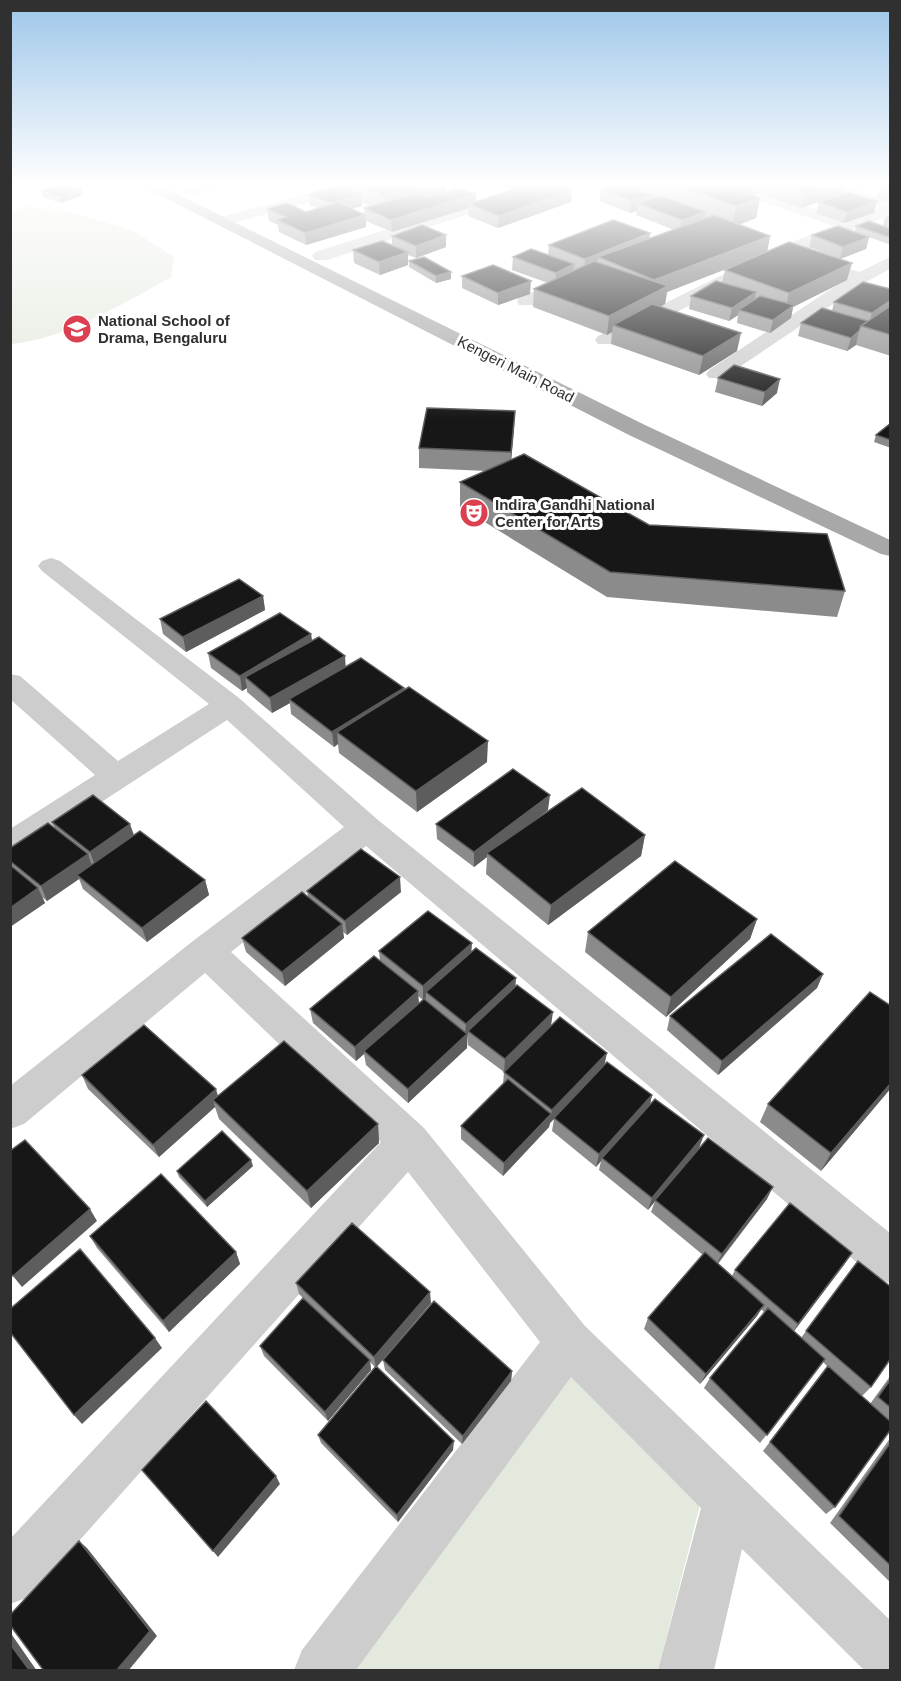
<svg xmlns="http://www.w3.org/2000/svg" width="901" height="1681" viewBox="0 0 901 1681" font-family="Helvetica,sans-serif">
	<rect width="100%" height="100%" fill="#fff"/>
	<path fill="#e4e9dd" d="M26,206L71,212L134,231L174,257L171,277C125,303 63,340 11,344V212Z
		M594,1339L710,1466L658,1670H351Z"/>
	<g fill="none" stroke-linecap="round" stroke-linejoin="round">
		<path fill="#cdcdcd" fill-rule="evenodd" d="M198,183H223L221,186L188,196L180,191L183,188Z
			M535,183H558L556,186L327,260H315L312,256L315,252Z
			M595,183H617L659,199L661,202L659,205H647L597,186Z
			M713,183H736L849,220L881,208L822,187L819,184L840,183L890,201V215L791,255L612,344H598L595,340L598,336L779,247L834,226L715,186Z
			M808,254L859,272L890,257V269L866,282L723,378H709L706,374L709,370L846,279L802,263L799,259L802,255Z
			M574,276L580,277L583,281L580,285L533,305H519L517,301L519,297Z
			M51,558L60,561L239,698L378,820L890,1233V1283L874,1277L366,846L231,952L424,1128L585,1326L890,1620V1670H864L742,1549L714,1670H658L701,1508L571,1377L356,1670H294L302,1650L540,1342L408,1172L29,1597L10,1604V1539L381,1142L205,973L24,1124L10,1129V1086L193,941L344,827L227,720L22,854L10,857V829L95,775L10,699V674L20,676L118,761L209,704L42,571L38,566L42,561Z"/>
		<path fill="#cdcdcd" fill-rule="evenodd" d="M347,183H373L371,186L223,226L215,221L217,218Z"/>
		<path fill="#a8a8a8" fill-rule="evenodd" d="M136,183H155L645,425L890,540V556L881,554L629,435Z"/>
	</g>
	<path fill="#8b8b8b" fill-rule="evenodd" d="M346,183H446V192L476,202L512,190L495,183H552L572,190L571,202L498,228L468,216L469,208L392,232L366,221V227L306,245L279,232L278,225L269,221L267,209L306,212L317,208L310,205L309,194L346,188ZM361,202L371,206L364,208V214L352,209L362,206Z
		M611,183H845L842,193L819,202L874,213L844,223L816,213L819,202L801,208L757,193L756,197L760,198L756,218L739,225L770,236L767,251L832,256L809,247L812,235L855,232L856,226H883L885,217L891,215V245L869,237L866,249L840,259L847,280L793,307L791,318L770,333L737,323L738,315L729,321L689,309L691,296L722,283L725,270L736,265L667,292L665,304L661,306L737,351L699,375L611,344L612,332L607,335L533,307L534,289L548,283L512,270L513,257L548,255L549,245L649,239L674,230L636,215L637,211L630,213L600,201L601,189L615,185Z
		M891,183V203L877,199L880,187Z
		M81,189L83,195L61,203L43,197L41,191Z
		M392,236L446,247L416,258L408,255V265L380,275L354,263L353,250L392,245Z
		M409,261L451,279L436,283L409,267Z
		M462,276L530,294L498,305L462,288Z
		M891,289V356L856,345L847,351L798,336L801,323L832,311L834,302Z
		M718,378L777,393L762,406L715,392Z
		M515,411L511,460L649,525L845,591L837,617L607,597L460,507V482L487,471L419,468V448Z
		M891,423V448L874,442L876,435Z
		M263,596L265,610L186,652L163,634L160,619Z
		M311,634L312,641L346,666L404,688V690L487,762L417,812L339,753L338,744L334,747L291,714L290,703L272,713L247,692V688L242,691L211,668L208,653Z
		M548,810L532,822L645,835L641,856L548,925L486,874L487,857L474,867L437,839L436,824Z
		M52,822L134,835L205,880L209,895L147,942L83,889L79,879L47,901L42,897L45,903L10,927V848L55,828Z
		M307,891L401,892L347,935L343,932L344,938L285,986L246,952L242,938L308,897Z
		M757,919L750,939L666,1017L585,952L588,932Z
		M379,951L472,952L515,986L551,1025L604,1065L652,1095L650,1105L699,1148L668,1186L767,1199L718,1264L732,1276L735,1270L852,1253L794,1331L801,1338L858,1261L871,1387L862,1396L870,1404L891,1375V1429L835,1507L826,1514L763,1451L827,1366L823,1362L760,1443L704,1388L710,1378L764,1312L761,1309L757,1316L700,1384L644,1329L648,1318L703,1255L651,1212L655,1201L648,1210L599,1170L601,1161L596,1167L552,1131L554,1119L550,1123L549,1127L503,1176L461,1139V1126L503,1084L504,1072L468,1045V1035L467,1036V1048L408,1103L366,1065L364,1054L356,1061L313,1023L310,1009L380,960ZM418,996L423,1000L419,1004Z
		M823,974L817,988L718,1075L667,1030L670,1016Z
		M891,1006V1088L821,1171L760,1122L768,1104Z
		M82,1075L218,1096L378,1124L379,1143L311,1208L219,1119L215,1107L159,1157L88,1089Z
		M253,1166L207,1207L179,1177L177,1171Z
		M90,1236L236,1252L240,1264L169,1332L97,1248Z
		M296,1283L431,1303L377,1367L453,1450L398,1522L321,1443L318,1435L375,1367L370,1362L371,1370L328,1421L264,1356L260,1346L303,1298L299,1294Z
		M383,1360L512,1371L511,1381L462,1444L385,1370Z
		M891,1437V1583L830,1523Z"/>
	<path fill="#5d5d5d" d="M426,183H446V193L384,212V196Z
		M515,183H539L515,191Z
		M828,183H845L842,193L801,208L804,192Z
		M759,184L756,199L760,198L756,218L732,227L739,191Z
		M81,189L83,195L61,203L60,197Z
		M572,190L571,202L498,228L499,216Z
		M361,194L362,206L331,215L330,203Z
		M476,194V206L469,204V208L392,232L391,220Z
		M652,195L651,206L637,203V211L630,213L631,201Z
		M877,201L874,213L844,223L847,212Z
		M706,212L704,224L680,232L682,220Z
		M365,215L366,227L306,245L305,233Z
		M650,233L648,245L598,257L597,266L584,271L585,259Z
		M446,235V247L416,258V246Z
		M770,236L767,253L667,292L665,304L620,328L613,325L612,332L607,335L609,316L653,294L654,280Z
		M869,237L866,249L840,259L843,247Z
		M408,252V265L380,275L379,262Z
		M852,263L847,280L793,307L791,318L770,333L773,320L785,311L789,293Z
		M574,264L573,277L555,285L556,273Z
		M451,272V279L436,283V276Z
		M531,281L530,294L498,305V293Z
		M756,292L754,305L739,310L738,315L729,321L732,308Z
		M891,300V310L869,324L872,313Z
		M859,331L856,345L847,351L851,338Z
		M741,333L737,351L699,375L703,356Z
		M780,379L777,393L762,406L765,392Z
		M515,411L514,431L510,472L511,452Z
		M263,596L265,610L186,652L183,637Z
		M311,634L313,649L245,677L247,688L242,691L240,676Z
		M345,656L346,671L289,699L290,703L272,713L270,698Z
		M404,688L405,703L337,732L338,744L334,747L332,732Z
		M488,741L487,762L417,812L416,791Z
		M550,795L548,810L489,855L487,853V857L474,867V852Z
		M130,824L135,838L95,866L90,852Z
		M645,835L641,856L548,925L551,905Z
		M88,854L93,869L77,875L79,879L47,901L41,886Z
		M400,877L401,892L347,935L345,921Z
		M205,880L209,895L147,942L142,928Z
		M38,888L45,903L10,927V908Z
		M757,919L750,939L666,1017L671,997Z
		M342,924L344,938L285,986L282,972Z
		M472,943L471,958L426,992V998L423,1000V986Z
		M823,974L817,988L718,1075L722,1061Z
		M516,978L515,992L468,1031L467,1048L408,1103V1089L465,1036L466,1024Z
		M418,991L419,1005L364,1051V1054L356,1061L355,1047Z
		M553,1012L551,1026L504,1073L505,1059Z
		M607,1053L604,1067L550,1123L549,1127L503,1176L504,1163L551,1115L552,1110Z
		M891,1083V1088L821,1171L831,1153Z
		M216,1089L220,1103L213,1100L215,1107L159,1157L153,1145Z
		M652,1095L649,1108L602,1158L601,1161L596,1167L599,1154Z
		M378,1124L379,1143L311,1208L307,1191Z
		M704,1135L699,1148L648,1210L652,1198Z
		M251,1160L253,1166L207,1207L205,1201Z
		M773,1187L767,1199L716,1265L722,1254Z
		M90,1209L97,1221L22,1287L13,1276Z
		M236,1252L240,1264L169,1332L163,1321Z
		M852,1253L844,1265L791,1335L798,1324Z
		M430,1292L431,1303L376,1367L374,1357Z
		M764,1305L757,1316L700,1384L706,1374Z
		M155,1338L162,1348L82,1424L74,1415Z
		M370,1360L371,1370L328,1421L325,1412Z
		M512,1371L511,1381L462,1444L463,1436Z
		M454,1441L453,1450L398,1522L397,1515Z
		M276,1476L280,1484L218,1557L213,1551Z
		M79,1541L87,1548L157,1636L128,1671H116Z
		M10,1635H12L37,1671H30L10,1644Z"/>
	<path fill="#171717" stroke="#5d5d5d" stroke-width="1.5" d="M355,183H426L384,196Z
		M532,183H552L572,190L499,216L469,204Z
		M620,183H623L652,195L631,201L601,189Z
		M669,183H757L759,184L739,191L760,198L736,206Z
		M779,183H828L804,192Z
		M891,183V191L880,187Z
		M62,184L81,189L60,197L41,191Z
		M339,185L361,194L330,203L309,194Z
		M459,188L476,194L391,220L364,208L415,193L427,197Z
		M849,192L877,201L847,212L819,202Z
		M661,196L706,212L682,220L637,203Z
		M338,202L365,215L305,233L277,220L286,217L267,209L287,203L306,212Z
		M714,215L770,236L654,280L598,257Z
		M613,220L650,233L585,259L549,245Z
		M869,221L891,229V238L856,226Z
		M422,225L446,235L416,246L392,236Z
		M838,226L869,237L843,247L812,235Z
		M382,241L408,252L379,262L353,250Z
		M789,242L852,263L789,293L725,270Z
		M531,249L574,264L556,273L513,257Z
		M424,257L451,272L436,276L409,261Z
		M594,261L668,286L609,316L534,289Z
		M493,265L531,281L498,293L462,276Z
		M716,281L756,292L732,308L691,296Z
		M863,282L891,289V300L872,313L834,302Z
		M760,296L794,305L773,320L739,310Z
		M652,304L741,333L703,356L613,325Z
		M890,306L891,335L861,326Z
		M822,308L868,321L861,326L859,331L851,338L801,323Z
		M734,365L780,379L765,392L718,378Z
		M427,408L515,411L511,452L419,448Z
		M891,423V440L876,435Z
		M524,454L649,525L827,534L845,591L610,572L460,482Z
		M239,579L263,596L183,637L160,619Z
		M280,613L311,634L240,676L208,653Z
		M319,637L345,656L270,698L245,677Z
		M361,658L404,688L332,732L289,699Z
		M409,687L488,741L416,791L337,732Z
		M513,769L550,795L474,852L436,824Z
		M582,788L645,835L551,905L487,853Z
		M93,795L130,824L90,852L52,822Z
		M48,823L88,854L41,886L10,861V848Z
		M140,831L205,880L142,928L77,875Z
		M361,849L400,877L345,921L307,891Z
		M675,861L757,919L671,997L588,932Z
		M10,865L38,888L10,908Z
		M302,892L342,924L282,972L242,938Z
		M428,911L472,943L423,986L379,951Z
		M771,934L823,974L722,1061L670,1016Z
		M476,948L516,978L466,1024L426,992Z
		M374,956L418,991L355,1047L310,1009Z
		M517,985L553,1012L505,1059L468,1031Z
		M870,992L891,1006V1083L831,1153L768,1104Z
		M424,999L467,1034L408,1089L364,1051Z
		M560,1017L607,1053L552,1110L504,1072Z
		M144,1025L216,1089L153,1145L82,1075Z
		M284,1041L378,1124L307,1191L213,1100Z
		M607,1062L652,1095L599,1154L554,1118Z
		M508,1079L551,1114L504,1163L461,1126Z
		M655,1099L704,1135L652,1198L602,1158Z
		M222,1131L251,1160L205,1201L177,1171Z
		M708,1138L773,1187L722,1254L655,1200Z
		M25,1140L90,1209L13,1276L10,1273V1151Z
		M161,1174L236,1252L163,1321L90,1236Z
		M790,1203L852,1253L798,1324L735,1270Z
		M352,1223L430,1292L374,1357L296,1283Z
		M80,1249L155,1338L74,1415L10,1332V1309Z
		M705,1252L764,1305L706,1374L648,1318Z
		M858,1261L891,1287V1358L871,1387L806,1331Z
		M303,1298L370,1360L325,1412L260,1346Z
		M434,1301L512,1371L463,1436L383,1360Z
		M768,1308L825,1359L767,1435L710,1378Z
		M376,1366L454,1441L397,1515L318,1435Z
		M828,1366L891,1422V1429L835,1507L770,1442Z
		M891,1379V1408L878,1397Z
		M206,1401L276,1476L213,1551L142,1470Z
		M891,1442V1566L839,1516Z
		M79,1541L150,1631L116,1671H44L10,1625V1615Z
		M10,1644L30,1671H10Z"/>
	<linearGradient id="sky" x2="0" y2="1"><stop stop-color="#9dc6e9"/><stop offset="0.44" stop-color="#fff"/><stop offset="1" stop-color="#fff" stop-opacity="0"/></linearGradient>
	<rect width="901" height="419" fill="url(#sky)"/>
	<defs>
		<g id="university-disc" transform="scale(1.5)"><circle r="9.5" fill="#db3f50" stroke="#fff"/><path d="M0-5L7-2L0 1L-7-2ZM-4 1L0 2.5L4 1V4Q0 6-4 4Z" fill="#fff"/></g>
		<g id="theatre-disc" transform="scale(1.5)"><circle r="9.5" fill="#db3f50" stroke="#fff"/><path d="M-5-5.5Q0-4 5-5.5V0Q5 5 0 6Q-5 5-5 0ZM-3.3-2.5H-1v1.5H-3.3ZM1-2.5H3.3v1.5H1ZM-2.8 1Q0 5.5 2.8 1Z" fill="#fff"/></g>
	</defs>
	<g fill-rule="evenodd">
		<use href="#university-disc" x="77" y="329"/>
		<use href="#theatre-disc" x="474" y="513"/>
	</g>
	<g text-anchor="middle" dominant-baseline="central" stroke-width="6" stroke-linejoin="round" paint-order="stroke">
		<g font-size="15" font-weight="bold" fill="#303030" stroke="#fff" text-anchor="start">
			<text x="98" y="320">National School of<tspan x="98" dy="17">Drama, Bengaluru</tspan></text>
			<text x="495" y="504">Indira Gandhi National<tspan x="495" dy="17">Center for Arts</tspan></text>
		</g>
		<g font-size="15" fill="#303030" stroke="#fff">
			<text transform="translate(516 369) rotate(27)">Kengeri Main Road</text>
		</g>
	</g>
	<rect width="901" height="1681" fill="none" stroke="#303030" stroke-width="24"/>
</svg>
